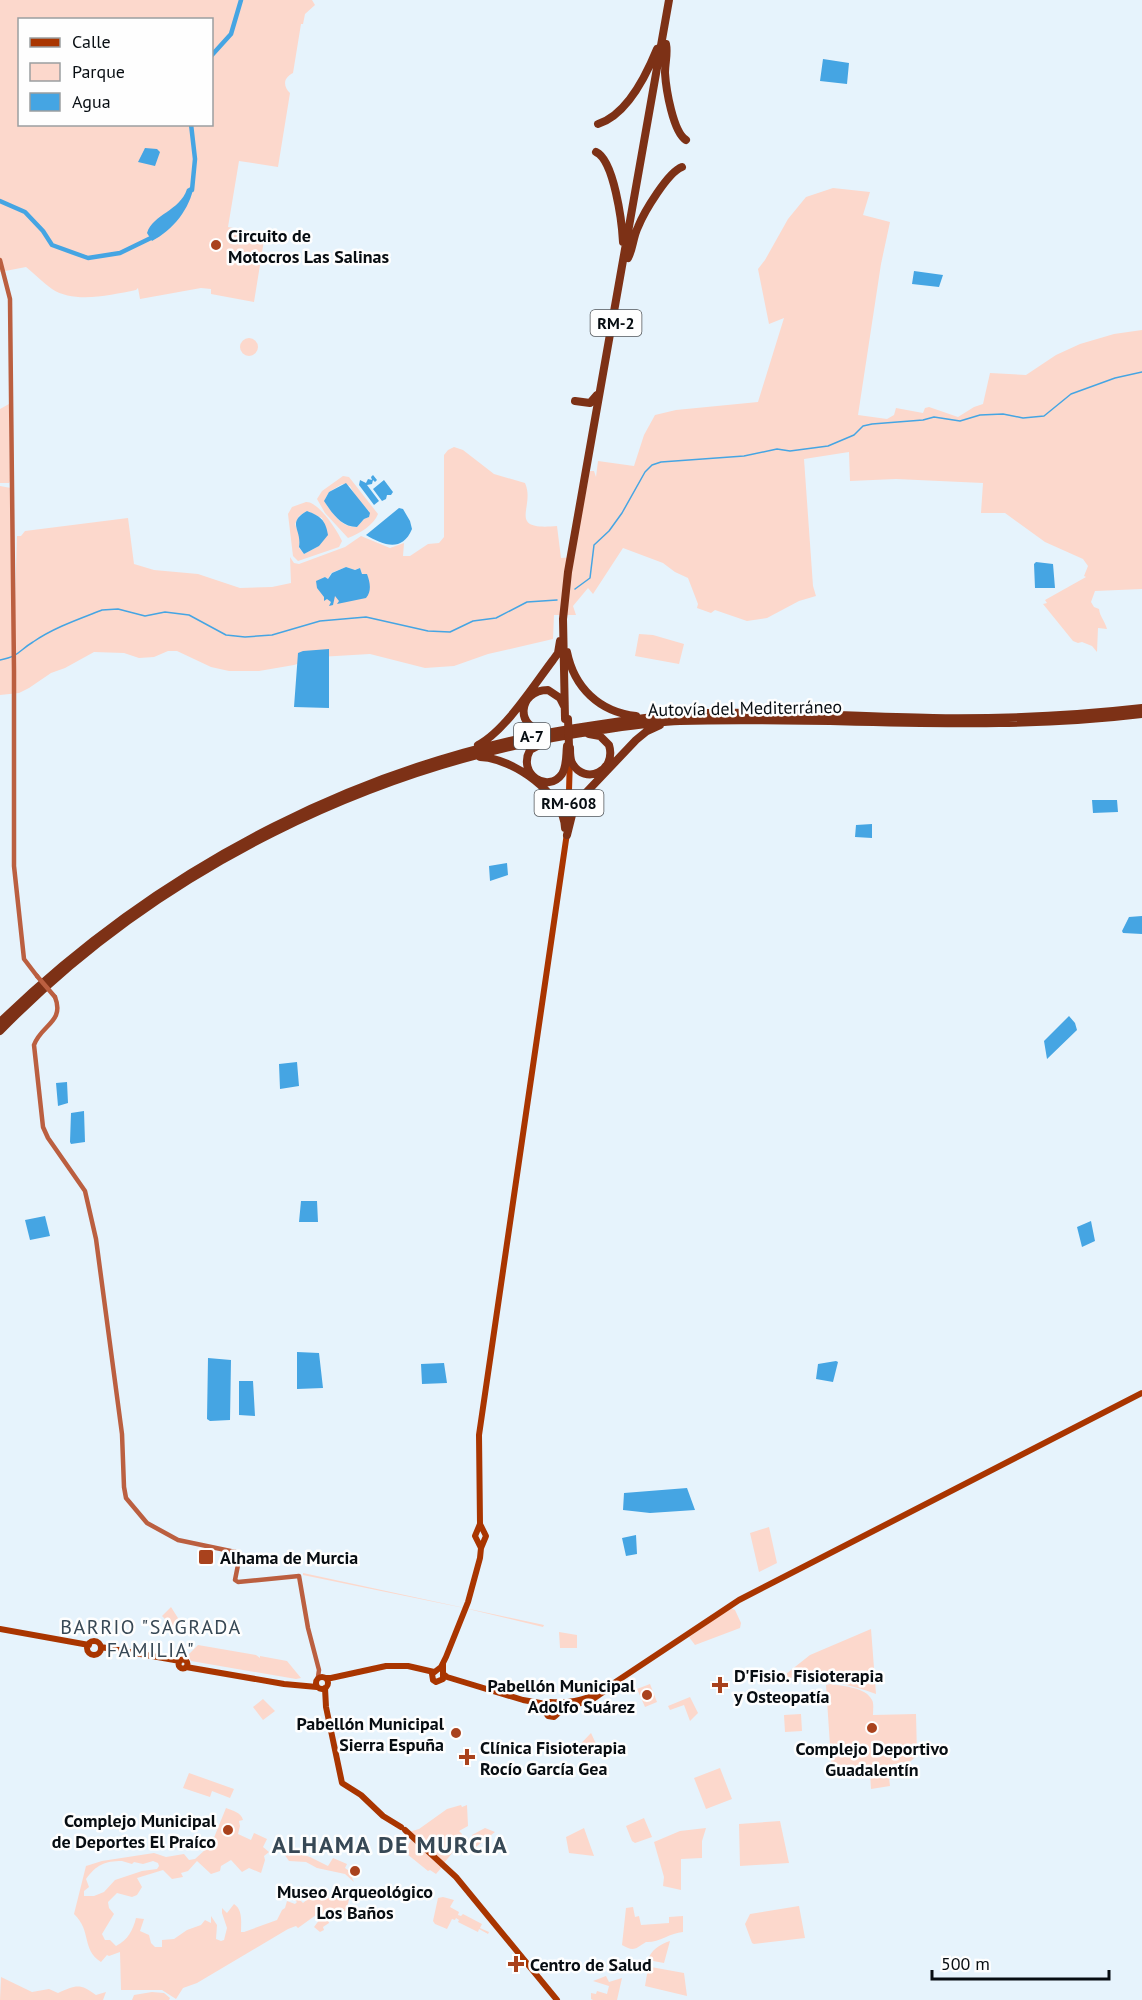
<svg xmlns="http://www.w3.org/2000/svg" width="1142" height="2000" viewBox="0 0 1142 2000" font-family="'PT Sans',sans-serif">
	<rect width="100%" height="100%" fill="#e6f3fc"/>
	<path fill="#fcd8cc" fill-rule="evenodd" d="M0,0H312L315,5L305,14L303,24H301L293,73C283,78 283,86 290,93L278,167L239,161L228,227L265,234L254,302L211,294V289L201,288L140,299L138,288L136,290C110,295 75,304 52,289C42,282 35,274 26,267L0,272ZM20,20H212V124H20Z
		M833,188L870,192L863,215L890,222L881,264L858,415L887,419L894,415L896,408L923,413L925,408L929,407L958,417L974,407L983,404L990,373L1026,375L1056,355L1080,344L1114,334L1142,330V589L1095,591L1091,602L1094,607L1099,609C1100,617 1105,621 1107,629L1098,628L1097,652L1092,646L1082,642L1078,643L1073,641L1043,604L1047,603L1045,600L1086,577L1084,576L1088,566L1083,559L1045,542L1005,513H981L983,483L896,479L850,481L849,452L804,459L813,586L816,596L799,601L767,618L747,621L715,610L711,613L697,608L698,604L688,578L675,572L663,563L623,548L593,594L588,588L573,606L576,615H554L553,639L488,654L454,666L425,668L370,654L319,657L294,665L259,671H229L211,667L177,651H168L154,657L139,658L124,653L94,652L65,668L51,673L29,688L19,693L0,695V486L11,488L15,601L17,536H21L25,531L128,518L134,564L154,570L198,574L240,588L272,587L291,583L290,557L294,563L299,564L345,547L361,536L390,548L404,543L403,556H410L428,544L439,543L444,537V455L448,450L454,447L463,450L494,474L525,483C536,507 505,531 557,526L561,558L575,557C577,528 585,499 590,471H594L596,477L598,461L634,466L644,435L655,415L676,410L758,402L784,318L769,324L758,269L765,260L788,219L806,197ZM346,567L354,570L360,568L362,574L364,573L349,585H338L334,578L331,579L327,585L318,581L325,577L328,579L331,573Z
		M240 347a9 9 0 1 1 18 0a9 9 0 1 1-18 0Z
		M9,404L10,481L9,483H0V409Z
		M343,476L349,477L378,514C374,525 359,534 348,538L325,513L317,499L322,491ZM342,484L350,486L358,501L369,511V517L364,519L357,527C342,528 334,515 326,504L325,499L329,492Z
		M306,502C318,501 337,530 342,541L339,547L298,561L293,556L288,514L292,507ZM307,511L322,518L327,531L319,546L304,554L299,548L300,537L295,524L299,516Z
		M639,634L653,635L684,644L679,664L635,656Z
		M769,1527L777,1563L759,1572L750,1533Z
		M303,1573L544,1625L543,1627L464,1608L303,1575Z
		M171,1607L183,1626L178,1632L162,1616Z
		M731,1608L735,1610L741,1623L740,1628L695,1645L689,1637Z
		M871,1629L876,1694C847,1683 813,1676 781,1678L810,1655Z
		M559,1632L577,1635V1648H560Z
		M198,1645L256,1655L260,1658V1656L287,1661L301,1678L296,1679L191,1661L188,1655Z
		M650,1684L657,1702L645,1707L637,1689Z
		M830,1684C842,1686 866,1687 872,1700C874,1703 873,1710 873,1715L916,1714L917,1755L911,1761L890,1765L888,1769L890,1786L871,1789L870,1773L832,1776L826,1685Z
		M690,1697L698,1713L690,1721L684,1705L670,1710L668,1706Z
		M263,1699L275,1711L263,1720L253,1707Z
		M801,1714L802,1731L785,1732L784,1715Z
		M591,1733L597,1746L568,1757Z
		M720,1768L732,1799L706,1809L694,1778Z
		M189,1773L234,1789L230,1798L212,1791L210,1797L183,1788Z
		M461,1805L462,1807L467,1805L468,1826L459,1831L462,1834L463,1842L455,1843L453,1852L444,1863L409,1832L419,1829L447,1809Z
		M226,1808C233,1811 241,1812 243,1820L239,1821L240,1826L238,1834L251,1840L254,1833L267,1839L263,1847L269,1852L264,1856L265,1860L261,1873L249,1868L242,1872L231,1860L221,1866L220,1871L211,1874L197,1861L188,1871L181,1873L183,1877L172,1879L163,1870L137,1878L142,1887L137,1895L132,1897L117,1893L108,1902L109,1908L114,1914L102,1934L105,1940H110L116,1946C128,1940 133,1930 136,1918L144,1919L140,1931L149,1935L151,1943L155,1947H162V1940L174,1939L187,1930L201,1925L205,1920L211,1923V1916L217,1925L216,1939L221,1941L224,1940L227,1928L222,1913V1908L227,1913L234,1904C243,1910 241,1922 241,1932H244L277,1920L282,1910L285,1908L287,1901L295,1904L297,1902L295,1900L297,1897L303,1903L309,1898L319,1900C326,1896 327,1899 333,1897C339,1895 344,1890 351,1889L348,1904L345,1911L335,1913L336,1916L328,1919L329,1923L323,1927L324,1930L320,1932L314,1927L320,1919L316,1915L298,1928L296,1926L288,1929L197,1983L183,1988L176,1999L162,1990H121L120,1952L109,1956L107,1955L101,1962C81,1949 92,1931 74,1914L86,1866L102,1861L154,1853L166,1857L184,1854L189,1860L195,1859L206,1849L209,1850ZM122,1861L132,1864L134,1862L143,1864L153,1861L158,1863L159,1866L157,1869L142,1871L115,1880L104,1892L94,1896H84V1891L89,1887L86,1879C96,1865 105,1861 122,1861Z
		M644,1818L652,1837L635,1843L632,1841L626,1826Z
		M780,1821L789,1863L740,1866L739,1824Z
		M485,1828L495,1832L472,1850V1835Z
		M584,1828L594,1856L569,1853L566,1837Z
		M706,1828L702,1841V1858L681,1859V1890L663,1886L664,1877L654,1842L680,1831Z
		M411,1840L442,1867L436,1874L430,1870L428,1871L407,1854L405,1851Z
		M289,1850L310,1857L328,1866L333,1858L347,1864L345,1868L355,1875L352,1878L354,1882L345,1874L317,1868L306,1862L289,1861L284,1854L290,1856Z
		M443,1897L454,1900L450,1907L459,1912L458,1915L461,1916L463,1914L482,1924L480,1928L489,1932L488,1934L479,1929L478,1932L458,1922L459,1920L456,1918L455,1920L452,1919L447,1929L435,1924L433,1921L438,1898Z
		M799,1906L805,1938L754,1944L752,1943L745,1924L750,1914Z
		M633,1907L635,1917L639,1916L641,1925L669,1923V1917L683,1916V1932C670,1933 658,1943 646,1942C635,1949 634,1952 622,1945L626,1908Z
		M670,1941L664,1963L648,1960C650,1951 660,1944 670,1941Z
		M651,1967L684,1973L687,1996L645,1986L648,1968Z
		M606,1976L609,1982L622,1978L617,2000H593L591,1999V1993L596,1994L597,1991L607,1994L609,1986L593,1981Z
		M1,1977L32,1992L49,1989L58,1993C76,1985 80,1983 96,1995L106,1992L103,2000H0Z
		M152,1992L164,1993L170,1998L169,2000H132L134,1995Z"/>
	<path fill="#45a5e3" d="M823,59L849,63L847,84L820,81Z
		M145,148L157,149L160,152L155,166L138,162Z
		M194,185C190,209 173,230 152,241L147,233C153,214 180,211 187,189Z
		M914,271L943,275L939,287L912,284Z
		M373,475L377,480L375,482L373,480L372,484L367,485L379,501L374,505L359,485L360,480L366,483L368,479L372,480L371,477Z
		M384,480L393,492L391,495H387L386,499L382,501L373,489Z
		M346,483L370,513L369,517L364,519L357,527C341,527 332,513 324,501L329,492Z
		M399,508L403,509L410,521L412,529C402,553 383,545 366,535Z
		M307,511C320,516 326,520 328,535L319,546L304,554L299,547C302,529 286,523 307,511Z
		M1036,562L1053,564L1055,588H1035L1034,564Z
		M346,567L355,570L360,568L362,574H367C370,582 372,591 366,598L337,604L339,601L335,596L333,605L329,606L331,602L327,599L324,601V597L317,588L316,581L325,577L328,579L332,573Z
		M329,649V708L294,707L298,653L303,651Z
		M1092,800H1117L1118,812L1093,813Z
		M872,824V838L855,837L856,825Z
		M507,863L508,875L490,881L489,866Z
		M1142,916V934L1123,933L1122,931L1129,917Z
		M1069,1016L1075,1023L1077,1030L1047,1059L1044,1041Z
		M297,1062L299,1086L280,1089L279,1064Z
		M67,1082L68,1103L58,1106L56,1083Z
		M84,1111L85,1142L71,1144L70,1142L71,1113Z
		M301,1201H317L318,1222H299Z
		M45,1216L50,1236L30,1240L25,1220Z
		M1091,1221L1095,1241L1082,1247L1077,1227Z
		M297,1352L319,1353L323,1388L297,1389Z
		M208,1358L231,1360L230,1420L210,1421L207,1419Z
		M836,1361L838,1362L833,1382L816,1379L818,1364Z
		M444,1363L447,1383L422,1384L421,1364Z
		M239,1381H253L255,1416L239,1415Z
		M687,1488L695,1510L650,1513L623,1510L624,1493Z
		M636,1535L637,1554L626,1556L622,1538Z"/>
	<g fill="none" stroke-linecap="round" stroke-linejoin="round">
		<path stroke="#45a5e3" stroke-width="1.5" d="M575,589L590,578L594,545L609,531L622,513L645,472L652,465L661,462L744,456L777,449L790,451L828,446L854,435L863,426L872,424L923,420L934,417L960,421L980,415L1003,414L1023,418L1044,416L1071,394L1115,378L1142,372
			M0,660C20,656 18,651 33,642C53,628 79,619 102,610L118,609L145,616L165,612L189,615L226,635L245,637L272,635L320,621L366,617L428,631L450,632L473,621L496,618L527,602L557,600"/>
		<path stroke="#45a5e3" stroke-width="4.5" d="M212,55L231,34L241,0
			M191,124L195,159L192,190
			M0,201L25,212L43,231L52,245L88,258L120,253L155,236"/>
		<path stroke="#bb5f40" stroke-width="4.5" d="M0,260L10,299L14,671V866L24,959L37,976
			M55,997C65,1022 41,1025 34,1045L43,1127L48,1138L85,1191L96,1239L122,1434L124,1487L126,1498L147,1523L178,1540L240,1553V1556
			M239,1560L235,1580L238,1582L299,1576L308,1628L319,1670L318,1677"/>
		<path stroke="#a93500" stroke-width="6" d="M568,823L570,758
			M481,1548L486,1536L480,1524L479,1435L567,833
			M0,1629L89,1645
			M87 1648a7 7 0 1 1 14 0a7 7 0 1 1-14 0Z
			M101,1647L180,1661
			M178.5 1664a4.5 4.5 0 1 1 9 0a4.5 4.5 0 1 1-9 0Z
			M443,1664V1679L436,1682L433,1680L432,1674L441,1667L446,1657L468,1602L480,1558L481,1548L475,1536L480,1524
			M186,1667L284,1684L317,1687
			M443,1674L447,1677L523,1700L546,1704
			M316 1683a6 6 0 1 1 12 0a6 6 0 1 1-12 0Z
			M326,1678H331L386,1666H408L434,1672
			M619,1681L593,1699L563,1709L554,1717L548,1716L545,1712V1707L550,1702C569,1703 581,1701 599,1693L739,1600L1142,1393
			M325,1688L326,1707L342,1783L361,1795L383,1816L401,1827
			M405,1830L456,1877L557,2000"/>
		<path stroke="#7d3116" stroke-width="8" d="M666,44C668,53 665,63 665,73C666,89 673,132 686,140
			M598,124C627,115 646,76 657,49
			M596,152C614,160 622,222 623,242
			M628,258C633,249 633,237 638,227C644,212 668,172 682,167
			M575,401L590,403L597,395
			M567,652C574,687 599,712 636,716
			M565,719L563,619L568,572L669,0
			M545,730C515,730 517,690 548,690L560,698L564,706
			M543,743L530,750C517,774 548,794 562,774C567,766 566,755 567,746
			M478,745C505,731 534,685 553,660L558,653L560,641
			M570,748C570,753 570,759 572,763C585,786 617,771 609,745L600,736L589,734
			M480,757C513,758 564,794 565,828
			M567,835L573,811L580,799L636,740L647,731L660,725
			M0,1022C163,864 370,757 595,725C632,719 669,715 706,713C782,711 857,717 933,718C1003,719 1072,716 1142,708
			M0,1031C157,870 373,763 595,731C623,727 652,722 680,721C835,716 988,733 1142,714"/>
		<path stroke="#bb5f40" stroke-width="4.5" d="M37,976L55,997"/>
		<path stroke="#7d3116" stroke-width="8" d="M568,719L569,746"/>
	</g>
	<g fill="#a9421d" stroke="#fefefe" stroke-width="2">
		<circle cx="216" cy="245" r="6"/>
		<rect x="198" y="1549" width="16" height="16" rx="3"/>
		<path d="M717 1676h6v6h6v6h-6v6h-6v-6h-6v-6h6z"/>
		<circle cx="647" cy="1695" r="6"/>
		<circle cx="872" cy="1728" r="6"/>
		<circle cx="456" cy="1733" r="6"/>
		<path d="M464 1748h6v6h6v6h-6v6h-6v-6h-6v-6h6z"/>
		<circle cx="228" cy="1830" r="6"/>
		<circle cx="355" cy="1871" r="6"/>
		<path d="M513 1955h6v6h6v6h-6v6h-6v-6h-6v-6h6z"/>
	</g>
	<g text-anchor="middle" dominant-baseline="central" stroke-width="5" stroke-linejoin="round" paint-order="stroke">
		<g fill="#fefefe" stroke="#515559" stroke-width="1.5">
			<rect x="590.5" y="310" width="51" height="26" rx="4.5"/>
			<rect x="514" y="723" width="36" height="26" rx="4.5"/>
			<rect x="534.5" y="790" width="69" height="26" rx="4.5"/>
		</g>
		<g font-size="16" font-weight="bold" fill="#070d12">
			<text x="616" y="323">RM-2</text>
			<text x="532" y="736">A-7</text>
			<text x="569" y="803">RM-608</text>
		</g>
		<g font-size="18" font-weight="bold" fill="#070d12" stroke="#fefefe" text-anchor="start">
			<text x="228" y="235">Circuito de<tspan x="228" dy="21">Motocros Las Salinas</tspan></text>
			<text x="220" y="1557">Alhama de Murcia</text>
			<text x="734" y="1675">D'Fisio. Fisioterapia<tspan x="734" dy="21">y Osteopatía</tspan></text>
			<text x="635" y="1685" text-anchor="end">Pabellón Municipal<tspan x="635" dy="21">Adolfo Suárez</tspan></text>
			<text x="444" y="1723" text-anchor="end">Pabellón Municipal<tspan x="444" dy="21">Sierra Espuña</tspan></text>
			<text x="480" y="1747">Clínica Fisioterapia<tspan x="480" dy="21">Rocío García Gea</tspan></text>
			<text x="872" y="1748" text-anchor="middle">Complejo Deportivo<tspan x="872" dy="21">Guadalentín</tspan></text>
			<text x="216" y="1820" text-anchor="end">Complejo Municipal<tspan x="216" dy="21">de Deportes El Praíco</tspan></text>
			<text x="355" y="1891" text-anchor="middle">Museo Arqueológico<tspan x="355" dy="21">Los Baños</tspan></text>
			<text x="530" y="1964">Centro de Salud</text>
		</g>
		<g font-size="18" fill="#070d12" stroke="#fefefe">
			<text transform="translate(745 708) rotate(-1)">Autovía del Mediterráneo</text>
		</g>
		<g font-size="20" letter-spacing="1.5" fill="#374855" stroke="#fefefe">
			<text x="151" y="1627">BARRIO "SAGRADA<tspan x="151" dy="23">FAMILIA"</tspan></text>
		</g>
		<g font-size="24" font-weight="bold" letter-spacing="1.5" fill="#374855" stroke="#fefefe">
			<text x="390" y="1844">ALHAMA DE MURCIA</text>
		</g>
	</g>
	<rect x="18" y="18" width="195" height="108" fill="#fefefe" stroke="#9b9ea0" stroke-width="1.5"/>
	<rect x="30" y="38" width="30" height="9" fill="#a93500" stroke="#9b9ea0" stroke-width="1.5"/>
	<text x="72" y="48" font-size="18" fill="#070d12">Calle</text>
	<rect x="30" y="63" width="30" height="18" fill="#fcd8cc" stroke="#9b9ea0" stroke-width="1.5"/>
	<text x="72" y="78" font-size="18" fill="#070d12">Parque</text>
	<rect x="30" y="93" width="30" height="18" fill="#45a5e3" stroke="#9b9ea0" stroke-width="1.5"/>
	<text x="72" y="108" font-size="18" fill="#070d12">Agua</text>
	<path d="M932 1970v9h177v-9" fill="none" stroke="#070d12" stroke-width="3"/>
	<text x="941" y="1970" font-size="18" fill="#070d12" stroke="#fefefe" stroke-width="4.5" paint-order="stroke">500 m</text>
</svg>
